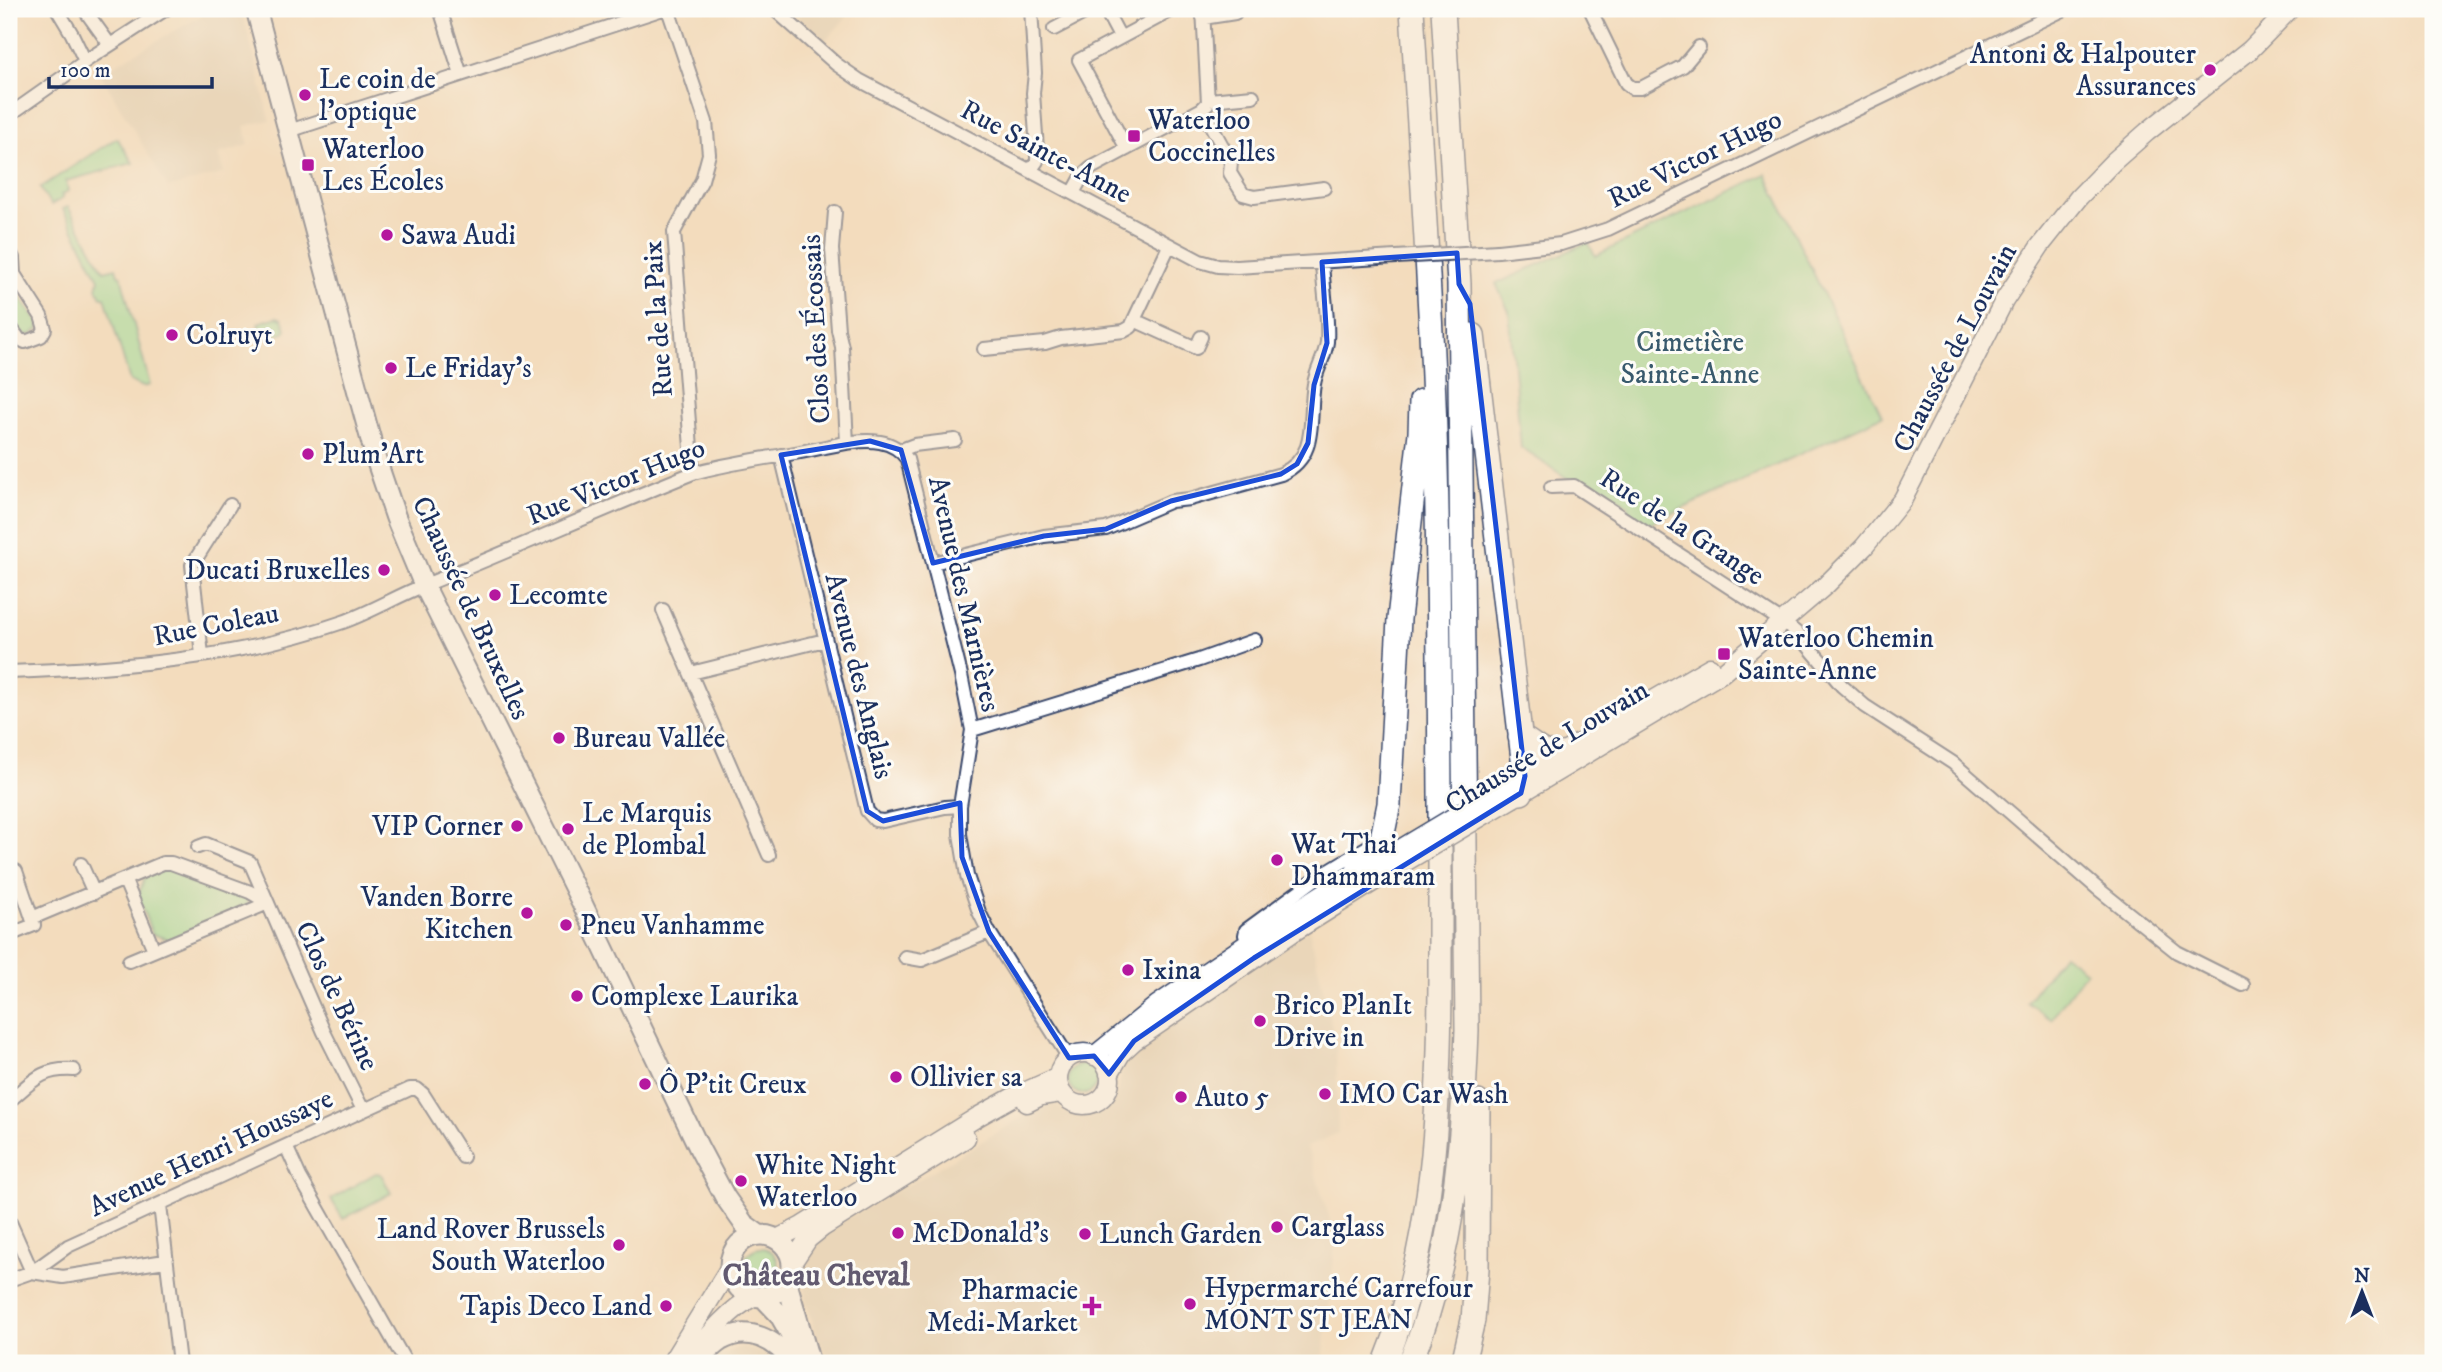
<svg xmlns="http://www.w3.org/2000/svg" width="2442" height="1372" viewBox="0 0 2442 1372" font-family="'IM FELL DW Pica',serif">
	<rect width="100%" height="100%" fill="#fdfcf7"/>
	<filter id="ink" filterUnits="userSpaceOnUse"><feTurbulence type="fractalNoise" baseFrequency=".0143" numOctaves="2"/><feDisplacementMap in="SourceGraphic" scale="14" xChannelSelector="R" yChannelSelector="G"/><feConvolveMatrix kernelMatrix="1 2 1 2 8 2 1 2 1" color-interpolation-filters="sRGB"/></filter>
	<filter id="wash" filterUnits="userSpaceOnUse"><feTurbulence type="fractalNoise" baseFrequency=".00686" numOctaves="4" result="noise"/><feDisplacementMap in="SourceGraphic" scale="28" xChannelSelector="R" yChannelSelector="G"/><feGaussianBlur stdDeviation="1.57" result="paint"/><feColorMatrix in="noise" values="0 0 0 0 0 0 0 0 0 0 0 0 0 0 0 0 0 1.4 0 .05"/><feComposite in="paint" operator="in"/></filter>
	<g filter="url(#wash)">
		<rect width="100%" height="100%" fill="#f3dcbd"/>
		<path fill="#dfceb4" d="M205,9H241L270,120L244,126L249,145L218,154L224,173L168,188L100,73L204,14Z
			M787,9H854L824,42Z
			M1309,929L1336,1044L1338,1133L1307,1147L1336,1239L1323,1363H830L816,1333L805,1298L804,1280L808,1260L821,1237L847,1219L936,1169L1027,1114L1055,1103L1064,1112L1100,1114L1119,1092L1122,1066L1137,1045Z
			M742,1347L767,1354L773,1363H708L714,1357Z"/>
		<path fill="#92dd9a" stroke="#56867c" stroke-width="2" d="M117,138L133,163L66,181L68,191L61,195L63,198L51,205L40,188Z
			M1766,174L1882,416L1645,526L1625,512L1629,505L1591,482L1585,490L1521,448L1509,311L1496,284L1588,242L1595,256Z
			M68,207L104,271L116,268L118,275L121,276L150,385L143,387L130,381L105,297H101L97,288L99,279L63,209Z
			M9,285L12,286L39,323V329L29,336C7,330 9,304 9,285Z
			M277,317L282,319L286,329L284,333L262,339L258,323Z
			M163,866L247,896V905L170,940L152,934L138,897L146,873Z
			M2063,954L2086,971L2051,1019L2027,1002Z
			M1068 1079a15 15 0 1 1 30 0a15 15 0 1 1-30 0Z
			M376,1173L381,1174L391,1193L343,1219L331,1199Z
			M744 1265a17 17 0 1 1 34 0a17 17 0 1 1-34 0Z"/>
	</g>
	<g filter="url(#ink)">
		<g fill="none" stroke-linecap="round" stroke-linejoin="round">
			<g stroke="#3b496c" stroke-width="16">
				<path id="minor" d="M57,9L72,34L85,61
					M84,9L110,45
					M440,9L461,75
					M668,9L706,122L709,154L702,180L674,232L693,473
					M774,9L836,64L859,80L1200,261L1218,266L1237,267L1379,258
					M1105,9L1120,37
					M1590,9L1626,83L1632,88H1641L1683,66L1699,47
					M1203,18L1235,13
					M1054,29L1092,9
					M1209,100L1253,96
					M1202,109L1231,162L1230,173L1243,194L1254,197L1324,188
					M9,115L90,58L166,9
					M289,131L663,9
					M1127,149L1079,60L1174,9
					M1030,171L1037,161V149L1033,93L1035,73L1031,9
					M1073,193L1083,175L1091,168L1202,109L1208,103L1203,9
					M835,212L832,249L838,330L842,347L847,443
					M9,249L13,258L14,274L9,278
					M1498,251L1561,244L1608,229L2065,9
					M1134,320L1196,348L1201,337
					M9,325L19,339L25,342L41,336L45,329L41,316L14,274
					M984,349L1045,343L1061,338L1124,331L1131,327L1134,320L1169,246
					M901,450L914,445L955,440
					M781,455L867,811L875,820L883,821L945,807L960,806
					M1551,487L1574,486L1783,622L1799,635L1842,686L1865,706L1953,763L2097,888L2177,952L2243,985
					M933,563L1044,536L1106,529L1171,501L1190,499L1281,474C1320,456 1308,418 1314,384C1316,370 1325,357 1327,342C1329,318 1323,287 1322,262
					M663,610L769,855
					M202,655L192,565L230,505
					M9,672C121,668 236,659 343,622C371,612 397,596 425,585C515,549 603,509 693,473C728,463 764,459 800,452C825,448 855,438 880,442C892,444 900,449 907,459L961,675L972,730L960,806V834L967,876L979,912L989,932L1069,1058
					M691,673L825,640
					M972,730L1199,660L1255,640
					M198,847L206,844L250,862L324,1032L363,1110
					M81,864L94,893
					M16,871L32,918L163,863H171L250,892L267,902
					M125,881L154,950
					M9,935L34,925L32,918
					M1248,943L1245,935L1246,930L1321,875L1369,846
					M905,957L922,960L989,932
					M129,961L268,903
					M9,1101C33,1081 41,1068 74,1070
					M286,1146L300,1177L406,1363
					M160,1205L179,1363
					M9,1220L32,1272L68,1246L410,1089H417L423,1094L463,1157
					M9,1280L32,1272L63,1277L165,1261"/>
			</g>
			<g stroke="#3b496c" stroke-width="21">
				<path id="secondary" d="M1516,780L1710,667
					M1513,798L1722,673L1826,585L1864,547L1903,499L2004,301L2040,246L2079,197L2113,162L2147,132L2250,50L2290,9
					M1058 1079a26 26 0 1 1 52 0a26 26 0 1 1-52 0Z
					M1094,1056L1157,1005L1294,912L1358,871L1397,851
					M1109,1074L1122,1052L1134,1041L1292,933L1400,865
					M1027,1103L1041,1096L1061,1093
					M777,1239L802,1226L979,1116L1013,1097L1058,1077
					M792,1263L808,1239L823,1227L966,1138
					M691,1358C709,1335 729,1309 755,1296
					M671,1363L730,1267"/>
			</g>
			<g stroke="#3b496c" stroke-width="23">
				<path id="primary" d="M256,9L360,400L377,462L396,518L424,585L581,901L699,1148L725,1197L744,1224L759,1235
					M730 1266a31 31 0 1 1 62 0a31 31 0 1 1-62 0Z
					M787,1283L810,1363
					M762,1296L779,1314L798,1347
					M695,1363C703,1356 711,1347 720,1341C748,1324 776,1340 793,1363"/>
			</g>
			<g stroke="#3b496c" stroke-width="26">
				<path id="motorway" d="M1473,335L1525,776L1521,793
					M1520,737C1539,746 1539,755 1562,754
					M1358,871L1373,856L1381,843L1389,804L1399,619L1420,433L1421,401
					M1385,1363C1435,1240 1440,1104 1440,973C1440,914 1440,854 1440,795C1439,674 1439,553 1435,432C1431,291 1420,150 1412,9
					M1410,1363C1454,1257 1463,1143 1467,1030L1459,284L1443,9
					M1463,1363L1473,1320L1477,1269L1478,1102"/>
			</g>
			<use href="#minor" stroke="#fff" stroke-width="12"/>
			<use href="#secondary" stroke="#fff" stroke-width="18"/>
			<use href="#primary" stroke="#fff" stroke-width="19"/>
			<use href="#motorway" stroke="#fff" stroke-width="23"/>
			<g stroke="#3b496c" stroke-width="16" stroke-linecap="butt">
				<path id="minor-bridge" d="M1379,258L1498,251"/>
			</g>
			<g stroke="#3b496c" stroke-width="21" stroke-linecap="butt">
				<path id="secondary-bridge" d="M1397,851L1512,782
					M1400,865L1513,798"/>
			</g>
			<use href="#minor-bridge" stroke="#fff" stroke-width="12"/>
			<use href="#secondary-bridge" stroke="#fff" stroke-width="18"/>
		</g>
	</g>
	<path d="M0 0H2442V1372H0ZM1457,253L1459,284L1470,304L1525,776L1521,793L1254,958L1134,1041L1109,1074L1094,1056L1069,1058L989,932L962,857L960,803L883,821L867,811L781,455L870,441L901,450L933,563L1044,536L1106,529L1171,501L1281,474L1297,464L1308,443L1314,385L1327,343L1322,262Z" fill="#f3dcbd" fill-opacity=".55" fill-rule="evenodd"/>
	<path fill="none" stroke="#1d4ed8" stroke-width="5" stroke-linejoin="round" d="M1457,253L1459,284L1470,304L1525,776L1521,793L1254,958L1134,1041L1109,1074L1094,1056L1069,1058L989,932L962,857L960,803L883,821L867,811L781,455L870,441L901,450L933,563L1044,536L1106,529L1171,501L1281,474L1297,464L1308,443L1314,385L1327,343L1322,262Z"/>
	<g fill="#b5179e" stroke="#fdfcf7" stroke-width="2.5">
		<circle cx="2210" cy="70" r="7"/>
		<circle cx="305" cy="95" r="7"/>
		<rect x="1127" y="129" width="14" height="14" rx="3.5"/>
		<rect x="301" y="158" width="14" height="14" rx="3.5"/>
		<circle cx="387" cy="235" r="7"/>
		<circle cx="172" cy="335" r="7"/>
		<circle cx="391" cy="368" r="7"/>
		<circle cx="308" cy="454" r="7"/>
		<circle cx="384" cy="570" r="7"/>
		<circle cx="495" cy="595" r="7"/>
		<rect x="1717" y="647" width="14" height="14" rx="3.5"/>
		<circle cx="559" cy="738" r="7"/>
		<circle cx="517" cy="826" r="7"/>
		<circle cx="568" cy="829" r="7"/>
		<circle cx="1277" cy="860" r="7"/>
		<circle cx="527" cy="913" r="7"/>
		<circle cx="566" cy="925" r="7"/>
		<circle cx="1128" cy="970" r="7"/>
		<circle cx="577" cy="996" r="7"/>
		<circle cx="1260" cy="1021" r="7"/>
		<circle cx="896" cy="1077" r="7"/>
		<circle cx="645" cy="1084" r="7"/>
		<circle cx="1325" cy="1094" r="7"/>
		<circle cx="1181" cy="1097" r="7"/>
		<circle cx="741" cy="1181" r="7"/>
		<circle cx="1277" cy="1227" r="7"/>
		<circle cx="898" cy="1233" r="7"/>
		<circle cx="1085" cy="1234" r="7"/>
		<circle cx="619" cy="1245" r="7"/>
		<circle cx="1190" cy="1304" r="7"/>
		<circle cx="666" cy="1306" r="7"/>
		<path d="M1088.5 1295.5h7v7h7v7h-7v7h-7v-7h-7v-7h7z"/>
	</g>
	<g text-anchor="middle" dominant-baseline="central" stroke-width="6" stroke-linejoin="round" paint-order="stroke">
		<g font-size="28" fill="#1b2f5e" stroke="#fdfcf7" text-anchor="start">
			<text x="2196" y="54" text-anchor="end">Antoni &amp; Halpouter<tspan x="2196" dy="32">Assurances</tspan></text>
			<text x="319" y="79">Le coin de<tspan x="319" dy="32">l'optique</tspan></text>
			<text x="1148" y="120">Waterloo<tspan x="1148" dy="32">Coccinelles</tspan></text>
			<text x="322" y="149">Waterloo<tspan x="322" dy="32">Les Écoles</tspan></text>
			<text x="401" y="235">Sawa Audi</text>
			<text x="186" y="335">Colruyt</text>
			<text x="405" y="368">Le Friday's</text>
			<text x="322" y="454">Plum'Art</text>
			<text x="370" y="570" text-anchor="end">Ducati Bruxelles</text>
			<text x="509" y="595">Lecomte</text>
			<text x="1738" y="638">Waterloo Chemin<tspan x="1738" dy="32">Sainte-Anne</tspan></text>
			<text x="573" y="738">Bureau Vallée</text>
			<text x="582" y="813">Le Marquis<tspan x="582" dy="32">de Plombal</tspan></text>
			<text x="503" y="826" text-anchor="end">VIP Corner</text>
			<text x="1291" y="844">Wat Thai<tspan x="1291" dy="32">Dhammaram</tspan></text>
			<text x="513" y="897" text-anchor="end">Vanden Borre<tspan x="513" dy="32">Kitchen</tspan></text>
			<text x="580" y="925">Pneu Vanhamme</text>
			<text x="1142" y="970">Ixina</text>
			<text x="591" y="996">Complexe Laurika</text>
			<text x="1274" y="1005">Brico PlanIt<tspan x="1274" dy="32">Drive in</tspan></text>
			<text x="910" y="1077">Ollivier sa</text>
			<text x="659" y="1084">Ô P'tit Creux</text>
			<text x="1339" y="1094">IMO Car Wash</text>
			<text x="1195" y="1097">Auto 5</text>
			<text x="755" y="1165">White Night<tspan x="755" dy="32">Waterloo</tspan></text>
			<text x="1291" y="1227">Carglass</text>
			<text x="605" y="1229" text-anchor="end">Land Rover Brussels<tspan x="605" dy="32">South Waterloo</tspan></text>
			<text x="912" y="1233">McDonald's</text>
			<text x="1099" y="1234">Lunch Garden</text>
			<text x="1204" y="1288">Hypermarché Carrefour<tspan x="1204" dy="32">MONT ST JEAN</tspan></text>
			<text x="1078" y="1290" text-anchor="end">Pharmacie<tspan x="1078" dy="32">Medi-Market</tspan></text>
			<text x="652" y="1306" text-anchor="end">Tapis Deco Land</text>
		</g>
		<g font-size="28" fill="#1b2f5e" stroke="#fdfcf7">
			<text transform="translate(1046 152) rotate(28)">Rue Sainte-Anne</text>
			<text transform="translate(1695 159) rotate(-26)">Rue Victor Hugo</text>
			<text transform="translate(658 319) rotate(-94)">Rue de la Paix</text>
			<text transform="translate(816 329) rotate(-93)">Clos des Écossais</text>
			<text transform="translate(1955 348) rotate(-62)">Chaussée de Louvain</text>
			<text transform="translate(616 482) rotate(-22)">Rue Victor Hugo</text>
			<text transform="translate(1682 527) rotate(33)">Rue de la Grange</text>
			<text transform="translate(964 594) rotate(77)">Avenue des Marnières</text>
			<text transform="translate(471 608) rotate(65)">Chaussée de Bruxelles</text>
			<text transform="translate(216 625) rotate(-11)">Rue Coleau</text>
			<text transform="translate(859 676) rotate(76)">Avenue des Anglais</text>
			<text transform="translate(1547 747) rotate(-31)">Chaussée de Louvain</text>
			<text transform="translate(337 996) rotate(65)">Clos de Bérine</text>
			<text transform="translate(211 1153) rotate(-25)">Avenue Henri Houssaye</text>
		</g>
		<g font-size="28" fill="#395a6d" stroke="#fdfcf7">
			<text x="1690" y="342">Cimetière<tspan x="1690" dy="32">Sainte-Anne</tspan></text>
		</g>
		<g font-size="30" font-weight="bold" fill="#625a70" stroke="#fdfcf7">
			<text x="816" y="1276">Château Cheval</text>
		</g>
	</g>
	<rect width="2442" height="1372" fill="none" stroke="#fdfcf7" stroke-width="35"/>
	<g transform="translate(2362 1292)" stroke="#fdfcf7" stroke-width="5" paint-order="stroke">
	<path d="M0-5L12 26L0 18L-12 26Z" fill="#1b2f5e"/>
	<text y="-10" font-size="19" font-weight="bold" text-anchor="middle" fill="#1b2f5e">N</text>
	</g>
	<path d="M49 77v10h163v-10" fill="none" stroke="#1b2f5e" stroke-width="3.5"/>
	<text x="60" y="77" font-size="21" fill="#1b2f5e" stroke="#fdfcf7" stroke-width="5" paint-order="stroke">100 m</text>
</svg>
